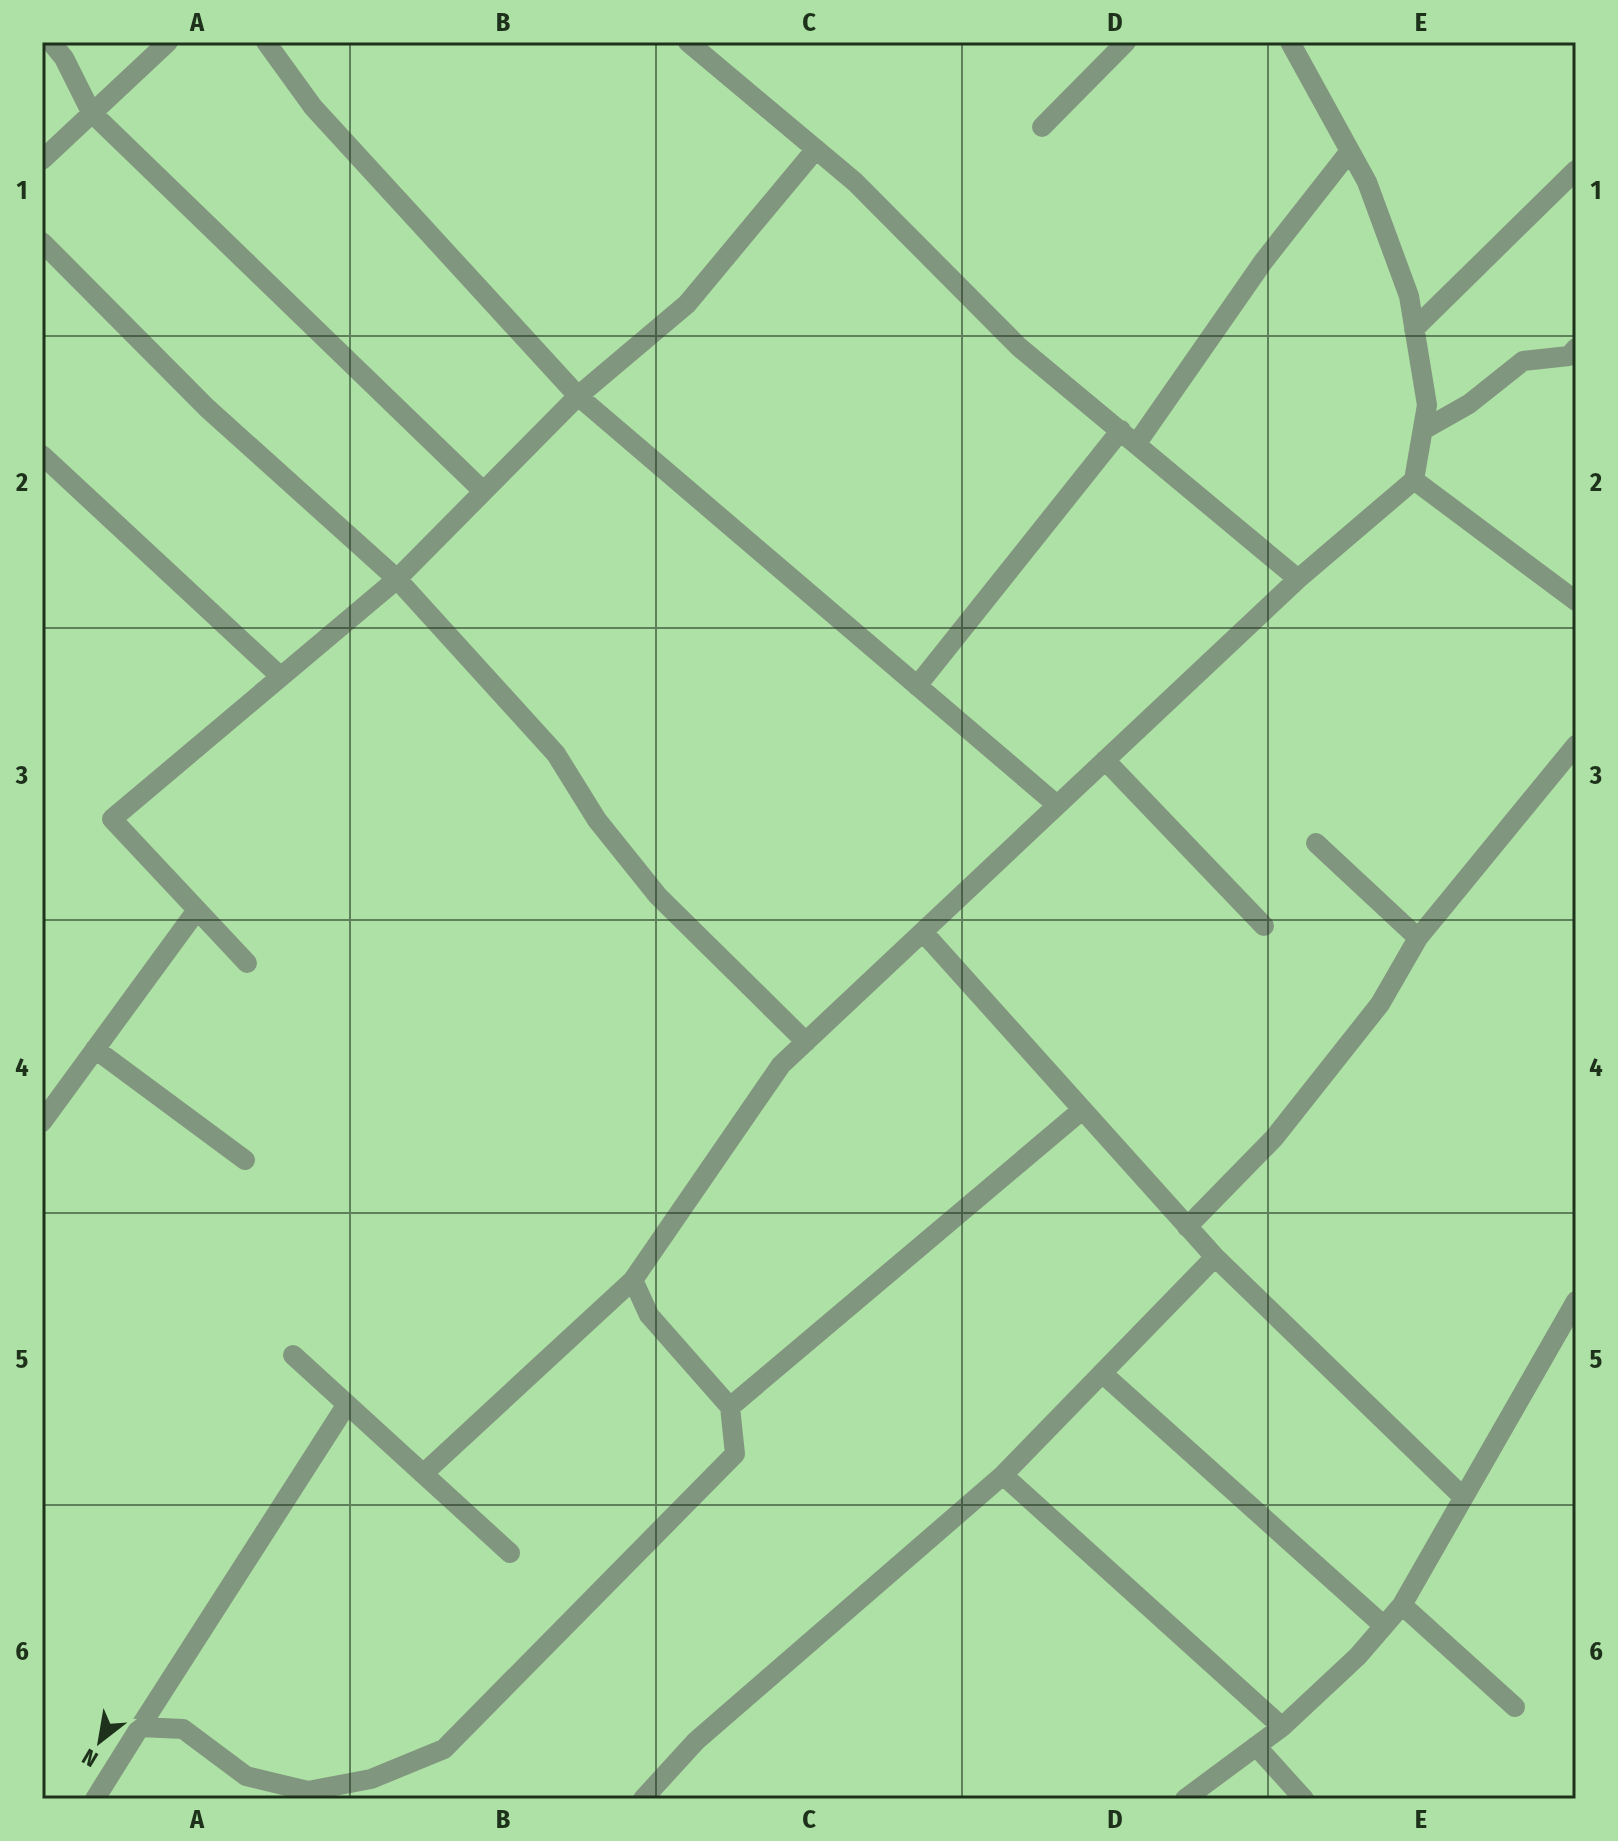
<svg xmlns="http://www.w3.org/2000/svg" width="1618" height="1841" viewBox="0 0 1618 1841" font-family="'Fira Sans Condensed',sans-serif">
	<rect width="100%" height="100%" fill="#aee1a6"/>
	<g fill="none" stroke-linecap="round" stroke-linejoin="round">
		<path stroke="#81967e" stroke-width="20" d="M51,42L64,58L91,112L483,491
			M266,42L313,107L578,396L1057,805
			M688,42L855,182L1019,347L1298,579
			M1042,127L1126,42
			M42,160L168,42
			M42,242L207,408L397,579L556,754L597,820L658,896L806,1042
			M1414,329L1576,170
			M1423,430L1469,404L1523,361L1569,356L1576,348
			M1137,443L1263,262L1350,151
			M42,455L281,677
			M1414,480L1576,601
			M917,686L1121,430
			M1105,760L1264,926
			M1316,843L1418,938
			M923,932L1215,1257L1463,1497
			M247,963L112,819L397,579L578,396L687,304L816,149
			M95,1049L245,1160
			M42,1122L197,910
			M1187,1227L1274,1138L1380,1004L1418,938L1576,745
			M293,1355L510,1553
			M1102,1373L1384,1626
			M730,1407L1082,1110
			M423,1474L633,1280
			M1003,1475L1282,1727
			M1402,1605L1515,1707
			M140,1727L347,1404
			M1256,1746L1304,1799
			M95,1799L140,1727L183,1729L246,1776L308,1791L371,1779L444,1749L735,1454L730,1407L649,1315L633,1280L781,1065L1298,579L1414,480L1427,405L1409,296L1367,182L1290,42
			M643,1799L696,1741L1003,1475L1215,1257
			M1185,1799L1282,1727L1358,1656L1402,1605L1576,1301"/>
	</g>
	<path fill="none" stroke="#1e321b" stroke-width="2" stroke-opacity="0.55" d="M350,42V1799M656,42V1799M962,42V1799M1268,42V1799M42,336H1576M42,628H1576M42,920H1576M42,1213H1576M42,1505H1576"/>
	<rect width="1618" height="1841" fill="none" stroke="#aee1a6" stroke-width="88"/>
	<g transform="translate(100 1741) rotate(211)" stroke="#aee1a6" stroke-width="6" paint-order="stroke">
	<path d="M0-6L14 30L0 20L-14 30Z" fill="#1e321b"/>
	<text y="-12" font-size="22" font-weight="bold" text-anchor="middle" fill="#1e321b">N</text>
	</g>
	<rect x="44" y="44" width="1530" height="1753" fill="none" stroke="#1e321b" stroke-width="3"/>
	<g font-size="26" text-anchor="middle" font-weight="bold" fill="#1e321b">
		<text x="197" y="31">A</text>
		<text x="503" y="31">B</text>
		<text x="809" y="31">C</text>
		<text x="1115" y="31">D</text>
		<text x="1421" y="31">E</text>
		<text x="22" y="199">1</text>
		<text x="1596" y="199">1</text>
		<text x="22" y="491">2</text>
		<text x="1596" y="491">2</text>
		<text x="22" y="784">3</text>
		<text x="1596" y="784">3</text>
		<text x="22" y="1076">4</text>
		<text x="1596" y="1076">4</text>
		<text x="22" y="1368">5</text>
		<text x="1596" y="1368">5</text>
		<text x="22" y="1660">6</text>
		<text x="1596" y="1660">6</text>
		<text x="197" y="1828">A</text>
		<text x="503" y="1828">B</text>
		<text x="809" y="1828">C</text>
		<text x="1115" y="1828">D</text>
		<text x="1421" y="1828">E</text>
	</g>
</svg>
